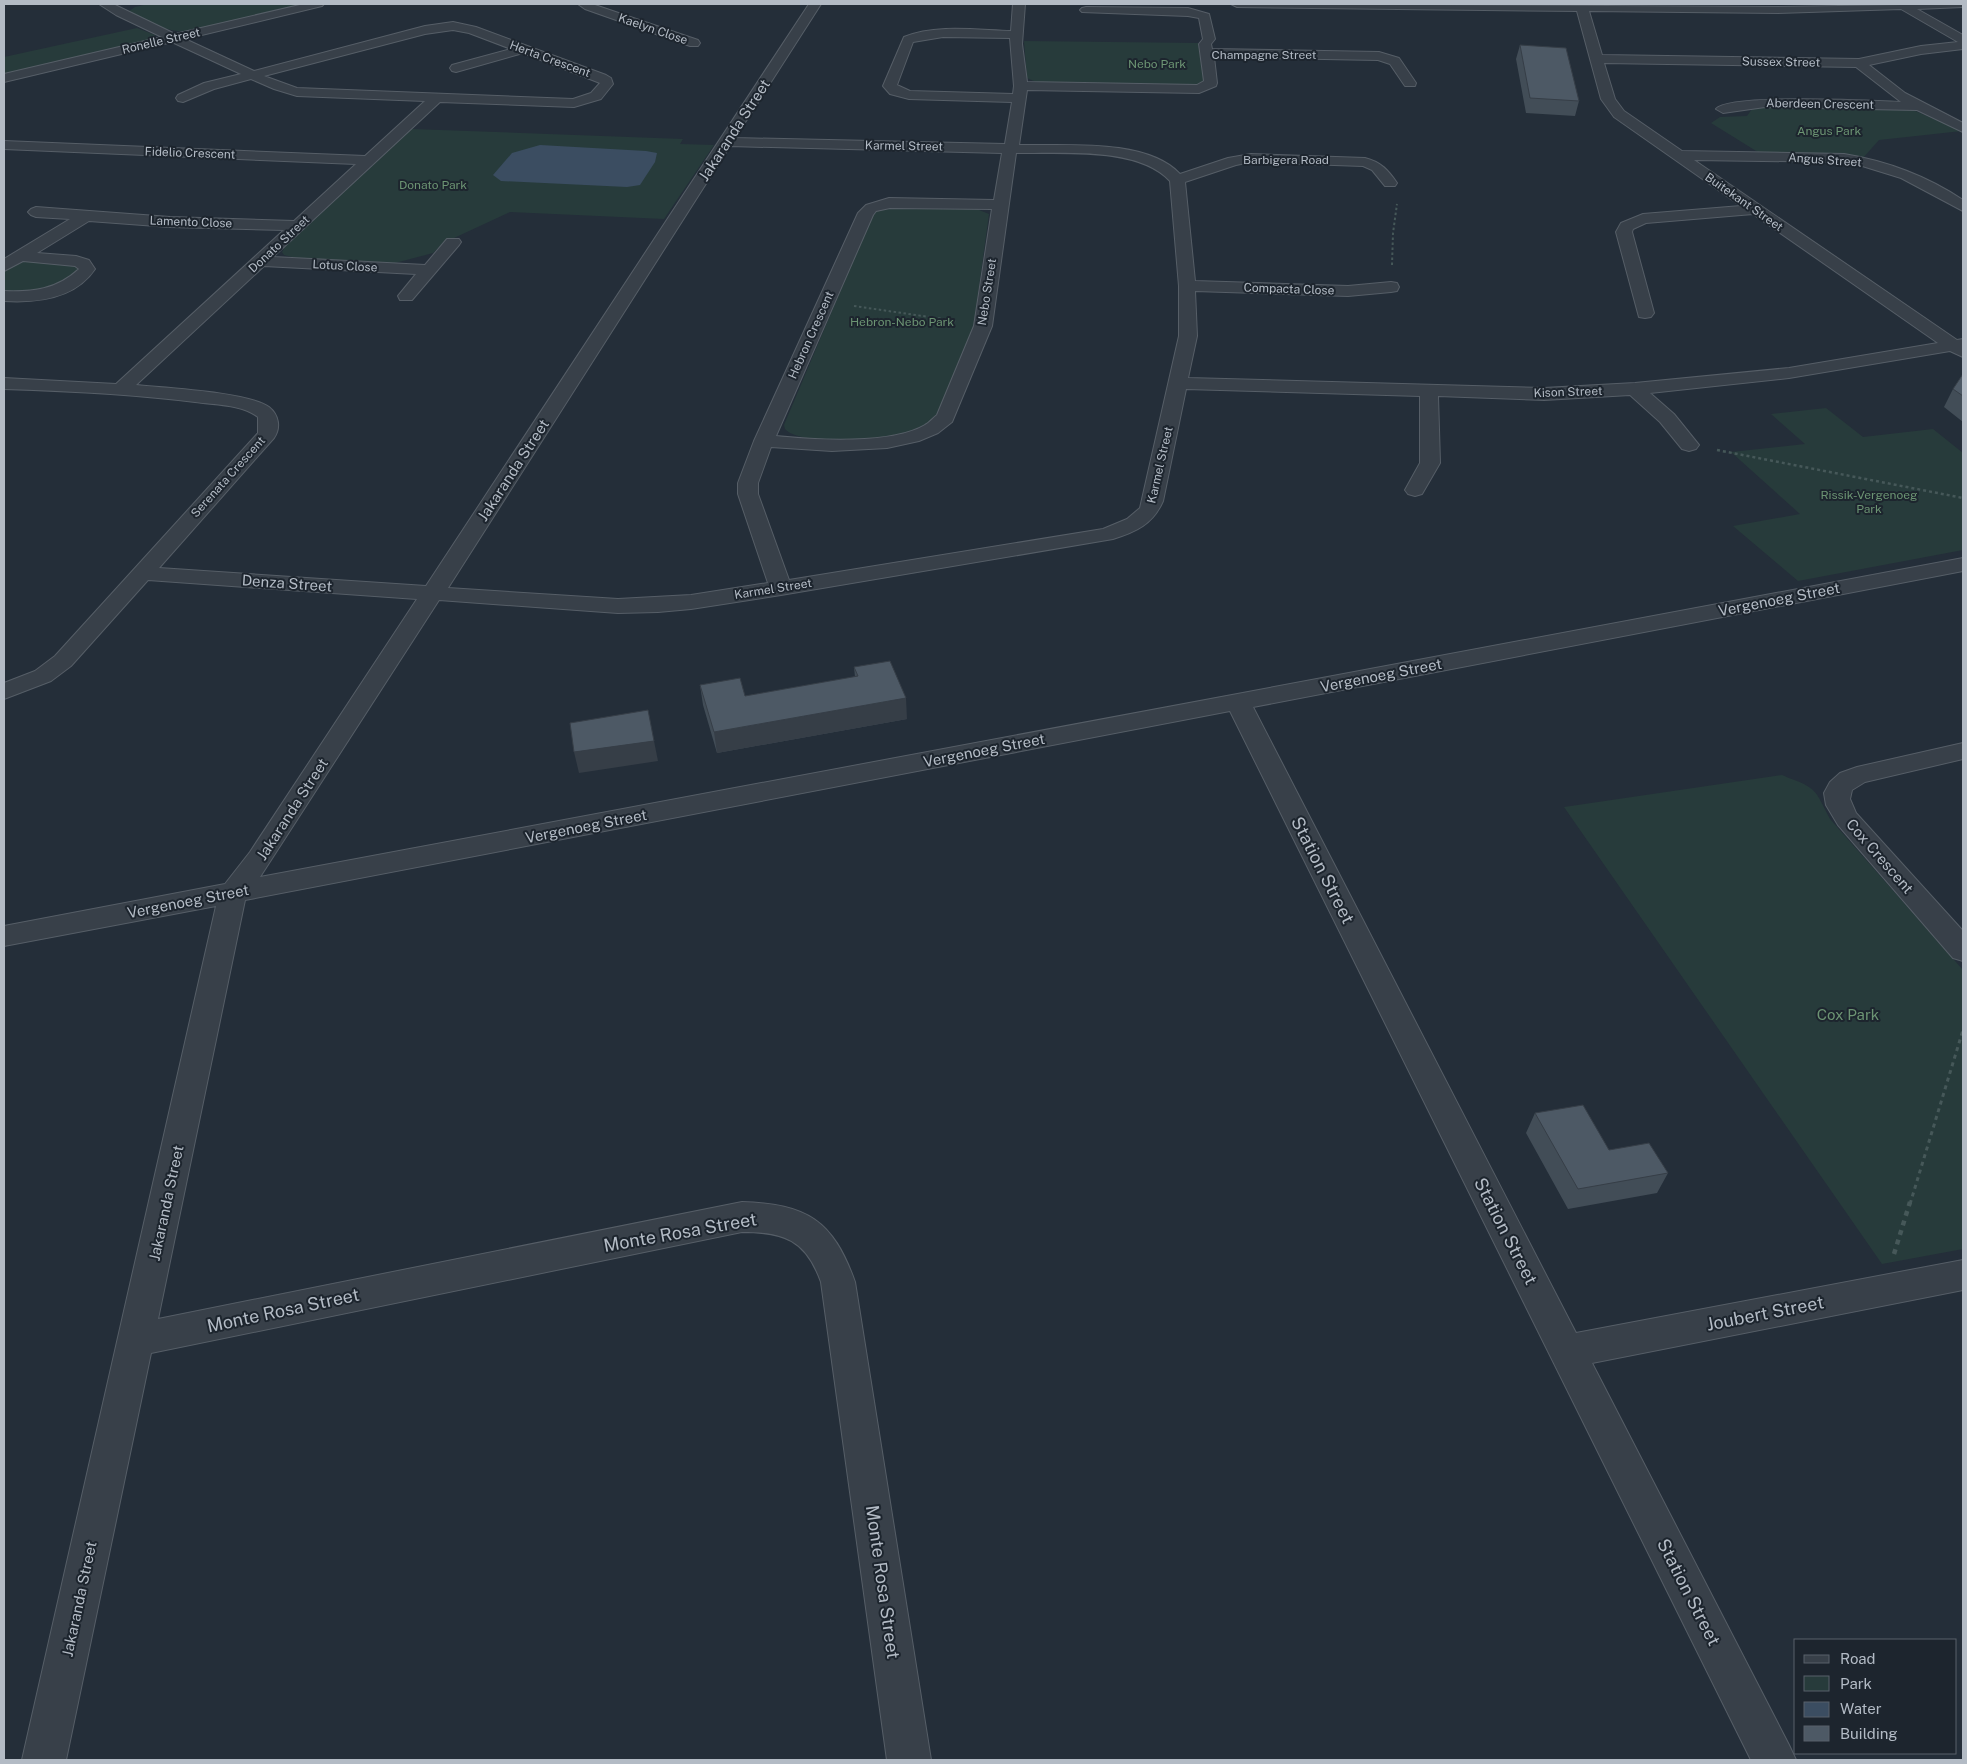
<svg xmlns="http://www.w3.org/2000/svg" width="1967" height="1764" viewBox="0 0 1967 1764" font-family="'Public Sans',sans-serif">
	<rect width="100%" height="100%" fill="#242e39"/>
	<path fill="#273b3b" d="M148,4H305L191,31C169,33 148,24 129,11L135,7Z
		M137,28L155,35V37L143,42L4,75V57Z
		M1024,41L1198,43L1204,82L1200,85L1038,83L1027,78Z
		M1759,106L1913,110L1962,131L1879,140L1863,158L1761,154L1711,123L1720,117L1747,116L1752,109Z
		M412,129L683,139L680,144L714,145L664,219L510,212L454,238H448L433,253L395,263L296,258L284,255L282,252L285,247Z
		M886,207L974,208L989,214L973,331L936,417C930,423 922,428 913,431C889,439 803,448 785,429L784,425L871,218L875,211Z
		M25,261L72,264L81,269L57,288L31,294L4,293V270Z
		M1826,408L1863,437L1933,429L1963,453V550L1798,581L1733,526L1800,514L1731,452L1805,444L1771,414Z
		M1782,775C1795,781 1812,784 1819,798C1823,805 1826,812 1830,819L1963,970V1249L1882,1264L1564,807Z"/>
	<path fill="#3b4d61" d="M540,145L646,151L657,153L655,162L640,185L627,187L501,181L493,175L512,153Z"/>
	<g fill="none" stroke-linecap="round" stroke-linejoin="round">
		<g stroke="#565e67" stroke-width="2">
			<path id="minor" d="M99,4H113L175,34L304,4H324L322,6L185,39L254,71L425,26L453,22L476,27L606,75L611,78L613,84L601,99L574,107L440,102L273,257L425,265L447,239H459L461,242L459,245L412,300H400L398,296L416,274L264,266L136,385C165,388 248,392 269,407C279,415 281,428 274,438L159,568L426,586L809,4H821L735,138L1005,144L1012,102L909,99L890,94L883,86L904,37C936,24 976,30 1011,31L1013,4H1025L1022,44L1027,82L1197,85L1204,81L1199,44L1203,39L1199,18L1188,16L1082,12L1080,10L1082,8L1086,7L1188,8L1209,14L1215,39L1211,44L1212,49L1379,52L1399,58L1416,83L1415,86H1405L1390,64L1378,60L1214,57L1217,83L1216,86L1199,93L1027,90L1019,145C1064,146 1147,138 1180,174L1228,158L1251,154L1365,158C1381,162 1388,170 1397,183L1395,186H1385L1372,170L1363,166L1251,162L1236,165L1185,182L1195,281L1348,286L1391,282L1397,283L1399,287L1397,291L1391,292L1348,296L1195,291L1197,336L1188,378L1544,388L1635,383L1789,368L1938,343L1753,214L1646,223L1633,229L1632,232L1654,313L1651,317L1645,318L1639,317L1616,232L1621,223L1643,214L1741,206L1614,117L1601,99L1577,11L1237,7L1231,4L1778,7L1963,4V7L1917,9L1963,35V49L1921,54L1869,65L1905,93L1963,123V132L1917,110L1765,107L1723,113L1716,109C1729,93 1874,101 1901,102L1856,67L1604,63L1615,99L1624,111L1682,151L1844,154C1887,161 1927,176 1963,200V211L1901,178L1859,165L1844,162L1694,160L1957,340L1963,339V357L1950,351L1789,378L1650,393L1674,414L1699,445L1696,449L1689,451L1682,449L1660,422L1630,395L1544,400L1438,396L1440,463L1422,494L1415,496L1408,494L1405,490L1420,463V396L1186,389L1163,501C1153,524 1136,532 1113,539L781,595L691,609L658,612L618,613L439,600L260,877L1963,558V571L1253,707L1576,1333L1963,1260V1290L1592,1363L1789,1745L1796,1760H1751L1230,711L245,900L158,1319L742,1202C807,1204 833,1220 855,1282L931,1760H887L821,1282C806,1240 784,1232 742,1232L151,1353L66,1760H22L216,906L4,946V926L225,884L250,852L417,599L148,580L71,666L51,681L4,699V683L35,671L55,656L258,433V417C241,404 215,405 195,402C132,394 68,391 4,389V378L116,384L284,230L170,227L89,221L37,253L76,256L89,260L95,269C75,299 37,303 4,301V291C33,292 56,290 79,269L75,266L23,261L4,271V259L70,219L36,217L31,215L28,212L31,209L36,207L170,217L294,221L356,164L4,149V141L365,156L425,101L297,96L274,89L251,79L214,89L183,102L178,101L176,98L178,95L204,83L241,74L172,42L4,82V74L162,37L116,15ZM1901,9L1958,42L1921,46L1859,59L1602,55L1589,11L1778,13ZM453,30L469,33L511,49L452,65L450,68L452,71L456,72L523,53L600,83L591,93L573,99L297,88L264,76L425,34ZM943,37L1010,38L1014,86L1013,94L910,91L897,85L913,42ZM730,146L1002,153L994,200L889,198L866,205L858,213L754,441L738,483V494L768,583L691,595L618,599L448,588ZM1016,153C1060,154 1138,146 1170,181L1179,286V336L1140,508L1127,519L1103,529L789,580L758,494V483L771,447L832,451L887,448L919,441L938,433L952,422L992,326ZM890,208L992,209L974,326L937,415C933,418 929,423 925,425C891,445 815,440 776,436L873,215L876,211Z
				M578,4H592L698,40L700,43L698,46H690L585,9Z
				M1963,743V759L1865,782L1852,790L1850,799L1856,813L1963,931V961L1953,958L1838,825L1826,805L1824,793L1830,782L1840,773L1857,767Z"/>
		</g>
		<path stroke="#465859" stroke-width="2" stroke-dasharray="2.5 2.5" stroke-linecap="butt" d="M1392,265L1393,233L1397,204
			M854,306L957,321"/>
		<path stroke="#465859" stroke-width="2.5" stroke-dasharray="3 3" stroke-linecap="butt" d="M1717,450L1963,498"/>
		<path stroke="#465859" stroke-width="3" stroke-dasharray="4 4" stroke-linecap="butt" d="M1910,1204L1963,1030"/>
		<path stroke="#465859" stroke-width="4.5" stroke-dasharray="5 5" stroke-linecap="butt" d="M1894,1254L1910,1202"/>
		<use href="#minor" fill="#384049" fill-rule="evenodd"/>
	</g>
	<path fill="#424d57" d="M1520,45L1579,101L1575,116L1526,113L1516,59Z
		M1963,374V422L1944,407L1953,389Z
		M854,667L907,719L717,753L703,705L700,685L745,696L855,677Z
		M1535,1113L1609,1150L1668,1173L1657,1193L1568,1209L1526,1133Z"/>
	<path fill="#363e47" d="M906,698L907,719L717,753L714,732Z
		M654,741L658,761L579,773L574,752Z"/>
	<path fill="#4d5965" stroke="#363e47" d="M1520,45L1566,48L1579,101L1530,98Z
		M1963,374V396L1953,389Z
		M890,661L906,698L714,732L700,685L740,678L745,696L858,676L854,667Z
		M648,710L654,741L574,752L570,723Z
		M1583,1105L1609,1150L1649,1143L1668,1173L1578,1189L1535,1113Z"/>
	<g text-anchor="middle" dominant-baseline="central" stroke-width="4" stroke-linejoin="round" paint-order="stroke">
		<g font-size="12" fill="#b3bbc5" stroke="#1d252e">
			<text transform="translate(653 29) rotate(19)">Kaelyn Close</text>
			<text transform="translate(161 41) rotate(-13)">Ronelle Street</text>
			<text x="1264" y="55">Champagne Street</text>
			<text transform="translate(550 59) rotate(20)">Herta Crescent</text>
			<text transform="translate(1781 62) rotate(1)">Sussex Street</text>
			<text transform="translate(1820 104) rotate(1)">Aberdeen Crescent</text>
			<text transform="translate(904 146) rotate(1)">Karmel Street</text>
			<text transform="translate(190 153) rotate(2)">Fidelio Crescent</text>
			<text x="1286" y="160">Barbigera Road</text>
			<text transform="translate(1825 160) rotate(4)">Angus Street</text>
			<text transform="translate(1744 202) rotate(35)">Buitekant Street</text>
			<text transform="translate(191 222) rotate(2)">Lamento Close</text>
			<text transform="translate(279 244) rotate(-43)">Donato Street</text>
			<text transform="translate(345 266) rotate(3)">Lotus Close</text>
			<text transform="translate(1289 289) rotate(2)">Compacta Close</text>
			<text transform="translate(987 292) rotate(-81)">Nebo Street</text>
			<text transform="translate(811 335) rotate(-66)">Hebron Crescent</text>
			<text transform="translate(1568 392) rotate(-2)">Kison Street</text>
			<text transform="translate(1160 465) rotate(-77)">Karmel Street</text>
			<text transform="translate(228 477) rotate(-48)">Serenata Crescent</text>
			<text transform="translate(773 589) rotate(-9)">Karmel Street</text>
		</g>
		<g font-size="12" fill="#6c9473" stroke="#1d252e">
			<text x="1157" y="64">Nebo Park</text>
			<text x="1829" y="131">Angus Park</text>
			<text x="433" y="185">Donato Park</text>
			<text x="902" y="322">Hebron-Nebo Park</text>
			<text x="1869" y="495">Rissik-Vergenoeg<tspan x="1869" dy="14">Park</tspan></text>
		</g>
		<g font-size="15" fill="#b3bbc5" stroke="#1d252e">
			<text transform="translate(734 130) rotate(-57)">Jakaranda Street</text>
			<text transform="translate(513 470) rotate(-57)">Jakaranda Street</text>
			<text transform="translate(287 583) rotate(4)">Denza Street</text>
			<text transform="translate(1779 599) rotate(-11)">Vergenoeg Street</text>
			<text transform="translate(1381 675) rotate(-11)">Vergenoeg Street</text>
			<text transform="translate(984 750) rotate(-11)">Vergenoeg Street</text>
			<text transform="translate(292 809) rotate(-57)">Jakaranda Street</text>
			<text transform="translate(586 826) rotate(-11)">Vergenoeg Street</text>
			<text transform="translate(1880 856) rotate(49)">Cox Crescent</text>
			<text transform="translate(188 901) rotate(-11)">Vergenoeg Street</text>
			<text transform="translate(166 1203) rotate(-78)">Jakaranda Street</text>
			<text transform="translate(79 1599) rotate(-78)">Jakaranda Street</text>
		</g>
		<g font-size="15" fill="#6c9473" stroke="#1d252e">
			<text x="1848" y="1014">Cox Park</text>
		</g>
		<g font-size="18" fill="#b3bbc5" stroke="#1d252e">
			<text transform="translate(1323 870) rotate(63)">Station Street</text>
			<text transform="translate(1506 1231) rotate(63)">Station Street</text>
			<text transform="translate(680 1232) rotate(-10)">Monte Rosa Street</text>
			<text transform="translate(283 1310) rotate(-12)">Monte Rosa Street</text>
			<text transform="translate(1765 1313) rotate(-11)">Joubert Street</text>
			<text transform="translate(883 1582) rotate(82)">Monte Rosa Street</text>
			<text transform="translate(1689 1592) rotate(63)">Station Street</text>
		</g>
	</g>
	<rect width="1967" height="1764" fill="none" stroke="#b3bbc5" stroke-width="10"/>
	<rect x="1794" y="1639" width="162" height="115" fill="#1d252e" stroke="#59616a"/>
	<rect x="1804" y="1655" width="25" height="8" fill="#384049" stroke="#59616a"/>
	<text x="1840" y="1664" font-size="15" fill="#b3bbc5">Road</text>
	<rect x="1804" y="1676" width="25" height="15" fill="#273b3b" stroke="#59616a"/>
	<text x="1840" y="1689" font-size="15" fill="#b3bbc5">Park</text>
	<rect x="1804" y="1702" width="25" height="15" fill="#3b4d61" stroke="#59616a"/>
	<text x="1840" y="1714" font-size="15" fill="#b3bbc5">Water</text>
	<rect x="1804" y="1726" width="25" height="15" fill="#4d5965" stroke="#59616a"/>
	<text x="1840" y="1739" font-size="15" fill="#b3bbc5">Building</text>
</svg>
